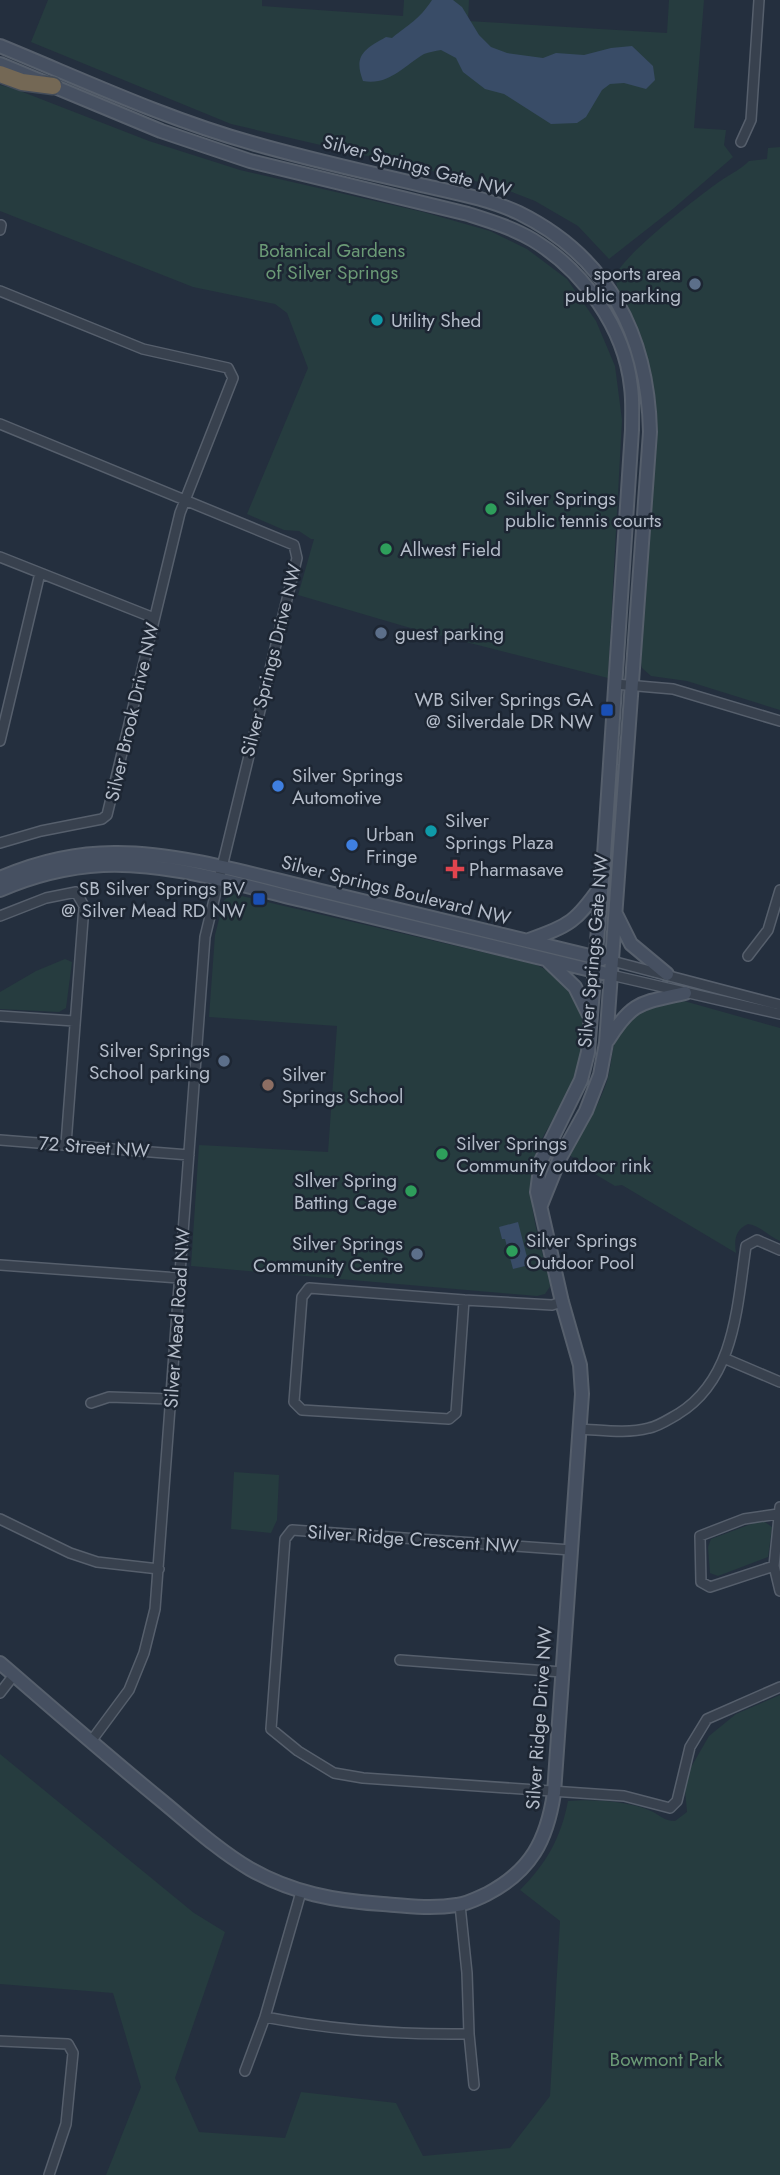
<svg xmlns="http://www.w3.org/2000/svg" width="780" height="2175" viewBox="0 0 780 2175" font-family="Jost,sans-serif">
	<rect width="100%" height="100%" fill="#242f3e"/>
	<path fill="#263c3f" d="M48,0H262V6L403,16L404,0H469L468,21L667,33L669,0H704L694,128L726,130L724,145L733,157L674,208L609,259L578,226L535,201L496,186L231,124L31,42Z
		M0,85L15,89L149,141L240,170L423,212L490,231L527,249L567,279L596,321L615,366L622,420L608,678L407,627L298,595L314,539H311L299,531L284,530L247,514L308,368L287,313L275,304L193,287L0,211Z
		M780,147V710L687,681L651,676L642,668L640,659L656,422C654,387 649,355 636,323C631,311 622,302 618,290C617,286 615,279 616,275C621,257 709,187 728,176C736,171 742,168 749,161L767,159L768,148Z
		M233,894L534,964C590,987 592,1038 570,1089C559,1115 538,1136 533,1165C525,1204 542,1248 551,1285L545,1294L537,1296L191,1266L199,1145L328,1152L337,1026L209,1017L215,935L224,900Z
		M65,959L72,962L66,1008L59,1012L0,1009V992L36,971Z
		M672,1000L684,1001L780,1028V1241C768,1236 761,1226 748,1224C735,1230 734,1240 736,1253L622,1185L615,1186L573,1161L574,1158L569,1155C583,1131 598,1108 607,1081C610,1071 611,1060 613,1049C621,1016 641,1007 672,1000Z
		M234,1472L279,1475L277,1520L271,1533L231,1529Z
		M762,1520L772,1527L768,1557L718,1576L710,1573L708,1547L711,1539Z
		M780,1695V2175H106L141,2087L113,1993L0,1984V1754L194,1913L225,1932L175,2078L199,2132L285,2138L301,2092L396,2103L423,2156L510,2148L550,2096L560,1921L520,1890C546,1864 561,1838 568,1801C592,1799 629,1801 651,1811C660,1815 664,1821 675,1821L687,1812L685,1790L690,1769L709,1736L736,1714Z"/>
	<path fill="#394c67" d="M432,0H453L462,7L479,35L491,47L507,53L543,58L556,53L584,55L611,48L632,46L653,66L655,80L646,89L624,83L610,84L602,90L586,117L577,123L551,124L504,94L485,89L463,72L456,58L441,50C435,51 429,52 424,54C404,66 388,86 363,81C353,55 365,49 386,37L392,38C410,23 418,21 432,0Z
		M518,1222L529,1265L513,1269L505,1239H502L499,1227Z"/>
	<g fill="none" stroke-linecap="round" stroke-linejoin="round">
		<g stroke="#565f6c" stroke-width="12">
			<path id="street" d="M741,142L751,120L759,0
				M0,230L1,225
				M0,291L143,349L228,368L233,378L180,513L107,815L102,819L41,831L0,843
				M0,424L294,545L297,558L205,937L155,1609L144,1653L129,1690L92,1740
				M0,557L154,618
				M615,684L673,689L780,721
				M0,741L40,573
				M0,916L46,898L76,892L84,906L66,1144
				M748,956L768,930L780,890
				M612,961L780,1005
				M611,975L780,1014
				M0,1016L74,1021
				M0,1140L189,1155
				M0,1265L179,1278
				M309,1288L464,1300L456,1413L449,1419L302,1410L294,1402L302,1297Z
				M464,1300L552,1305L562,1302
				M726,1359L780,1382
				M91,1403L109,1397L171,1399
				M579,1429C603,1430 626,1434 649,1428C659,1426 669,1419 678,1414C735,1379 737,1307 746,1246L757,1240L780,1250
				M780,1507L774,1566L780,1591
				M0,1519L70,1553L97,1562L159,1569
				M571,1550L292,1530L285,1539L271,1729L298,1751L334,1773L363,1778L624,1796L670,1808L677,1801L690,1747L707,1719L780,1687
				M774,1566L710,1587L701,1582L700,1536L744,1519L778,1514
				M400,1660L562,1672
				M0,1693L14,1675
				M301,1892L265,2017C332,2030 400,2035 469,2034L467,1973L460,1905
				M469,2034L474,2085
				M0,2041L68,2044L73,2053L66,2124L49,2175
				M245,2071L265,2017"/>
		</g>
		<g stroke="#565f6c" stroke-width="16">
			<path id="secondary" d="M0,46C83,80 166,119 252,143C307,159 362,171 417,184C451,192 487,198 519,213C608,257 648,335 650,432L606,1043L600,1075L586,1111L560,1158L541,1205
				M0,64L161,131L250,161L468,214C490,221 513,228 533,240C583,270 625,328 631,387C633,401 632,416 632,430L604,855L588,1052L581,1080L541,1161L537,1192L562,1302L580,1365L582,1394L554,1793C547,1840 531,1871 487,1894C478,1898 467,1904 457,1905C432,1909 407,1906 383,1904C335,1901 292,1893 250,1869C218,1850 191,1825 162,1801C107,1756 53,1709 0,1663
				M0,878C35,863 75,853 114,853C178,852 254,875 317,890C412,913 507,936 602,959
				M0,890C32,876 68,867 103,865C170,862 238,885 302,900C402,924 503,949 603,973
				M616,914L631,944L667,974
				M529,940C570,925 576,922 601,886
				M547,960L575,987L590,1017
				M608,1040C633,1000 642,1003 685,993"/>
		</g>
		<g stroke="#434c59" stroke-width="19">
			<path id="highway" d="M0,74L22,82L53,86"/>
		</g>
		<use href="#street" stroke="#38414e" stroke-width="9"/>
		<use href="#secondary" stroke="#465061" stroke-width="12"/>
		<use href="#highway" stroke="#746855" stroke-width="16"/>
	</g>
	<g fill="#5c6f8a" stroke="#1d2633" stroke-width="2.5">
		<circle cx="695" cy="284" r="7"/>
		<circle cx="381" cy="633" r="7"/>
		<circle cx="224" cy="1061" r="7"/>
		<circle cx="417" cy="1254" r="7"/>
	</g>
	<g fill="#0f9aa8" stroke="#1d2633" stroke-width="2.5">
		<circle cx="377" cy="320" r="7"/>
		<circle cx="431" cy="831" r="7"/>
	</g>
	<g fill="#2e9e5b" stroke="#1d2633" stroke-width="2.5">
		<circle cx="491" cy="509" r="7"/>
		<circle cx="386" cy="549" r="7"/>
		<circle cx="442" cy="1154" r="7"/>
		<circle cx="411" cy="1191" r="7"/>
		<circle cx="512" cy="1251" r="7"/>
	</g>
	<g fill="#1a4fb4" stroke="#1d2633" stroke-width="2.5">
		<rect x="600" y="703" width="14" height="14" rx="3.5"/>
		<rect x="252" y="892" width="14" height="14" rx="3.5"/>
	</g>
	<g fill="#3f7fe0" stroke="#1d2633" stroke-width="2.5">
		<circle cx="278" cy="786" r="7"/>
		<circle cx="352" cy="845" r="7"/>
	</g>
	<path fill="#e0444e" stroke="#1d2633" stroke-width="2.5" d="M451.5 858.5h7v7h7v7h-7v7h-7v-7h-7v-7h7z"/>
	<circle fill="#8d6e63" stroke="#1d2633" stroke-width="2.5" cx="268" cy="1085" r="7"/>
	<g text-anchor="middle" dominant-baseline="central" stroke-width="5" stroke-linejoin="round" paint-order="stroke">
		<g font-size="19" fill="#b4bcc9" stroke="#1d2633">
			<text transform="translate(417 166) rotate(15)">Silver Springs Gate NW</text>
			<text transform="translate(271 660) rotate(-76)">Silver Springs Drive NW</text>
			<text transform="translate(132 712) rotate(-77)">Silver Brook Drive NW</text>
			<text transform="translate(396 890) rotate(14)">Silver Springs Boulevard NW</text>
			<text transform="translate(593 951) rotate(-85)">Silver Springs Gate NW</text>
			<text transform="translate(94 1147) rotate(4)">72 Street NW</text>
			<text transform="translate(177 1318) rotate(-86)">Silver Mead Road NW</text>
			<text transform="translate(413 1539) rotate(4)">Silver Ridge Crescent NW</text>
			<text transform="translate(539 1718) rotate(-86)">Silver Ridge Drive NW</text>
		</g>
		<g font-size="19" fill="#6b9a76" stroke="#1d2633">
			<text x="332" y="250">Botanical Gardens<tspan x="332" dy="22">of Silver Springs</tspan></text>
			<text x="666" y="2059">Bowmont Park</text>
		</g>
		<g font-size="19" fill="#b4bcc9" stroke="#1d2633" text-anchor="start">
			<text x="681" y="273" text-anchor="end">sports area<tspan x="681" dy="22">public parking</tspan></text>
			<text x="391" y="320">Utility Shed</text>
			<text x="505" y="498">Silver Springs<tspan x="505" dy="22">public tennis courts</tspan></text>
			<text x="400" y="549">Allwest Field</text>
			<text x="395" y="633">guest parking</text>
			<text x="593" y="699" text-anchor="end">WB Silver Springs GA<tspan x="593" dy="22">@ Silverdale DR NW</tspan></text>
			<text x="292" y="775">Silver Springs<tspan x="292" dy="22">Automotive</tspan></text>
			<text x="445" y="820">Silver<tspan x="445" dy="22">Springs Plaza</tspan></text>
			<text x="366" y="834">Urban<tspan x="366" dy="22">Fringe</tspan></text>
			<text x="469" y="869">Pharmasave</text>
			<text x="245" y="888" text-anchor="end">SB Silver Springs BV<tspan x="245" dy="22">@ Silver Mead RD NW</tspan></text>
			<text x="210" y="1050" text-anchor="end">Silver Springs<tspan x="210" dy="22">School parking</tspan></text>
			<text x="282" y="1074">Silver<tspan x="282" dy="22">Springs School</tspan></text>
			<text x="456" y="1143">Silver Springs<tspan x="456" dy="22">Community outdoor rink</tspan></text>
			<text x="397" y="1180" text-anchor="end">SIlver Spring<tspan x="397" dy="22">Batting Cage</tspan></text>
			<text x="526" y="1240">Silver Springs<tspan x="526" dy="22">Outdoor Pool</tspan></text>
			<text x="403" y="1243" text-anchor="end">Silver Springs<tspan x="403" dy="22">Community Centre</tspan></text>
		</g>
	</g>
</svg>
